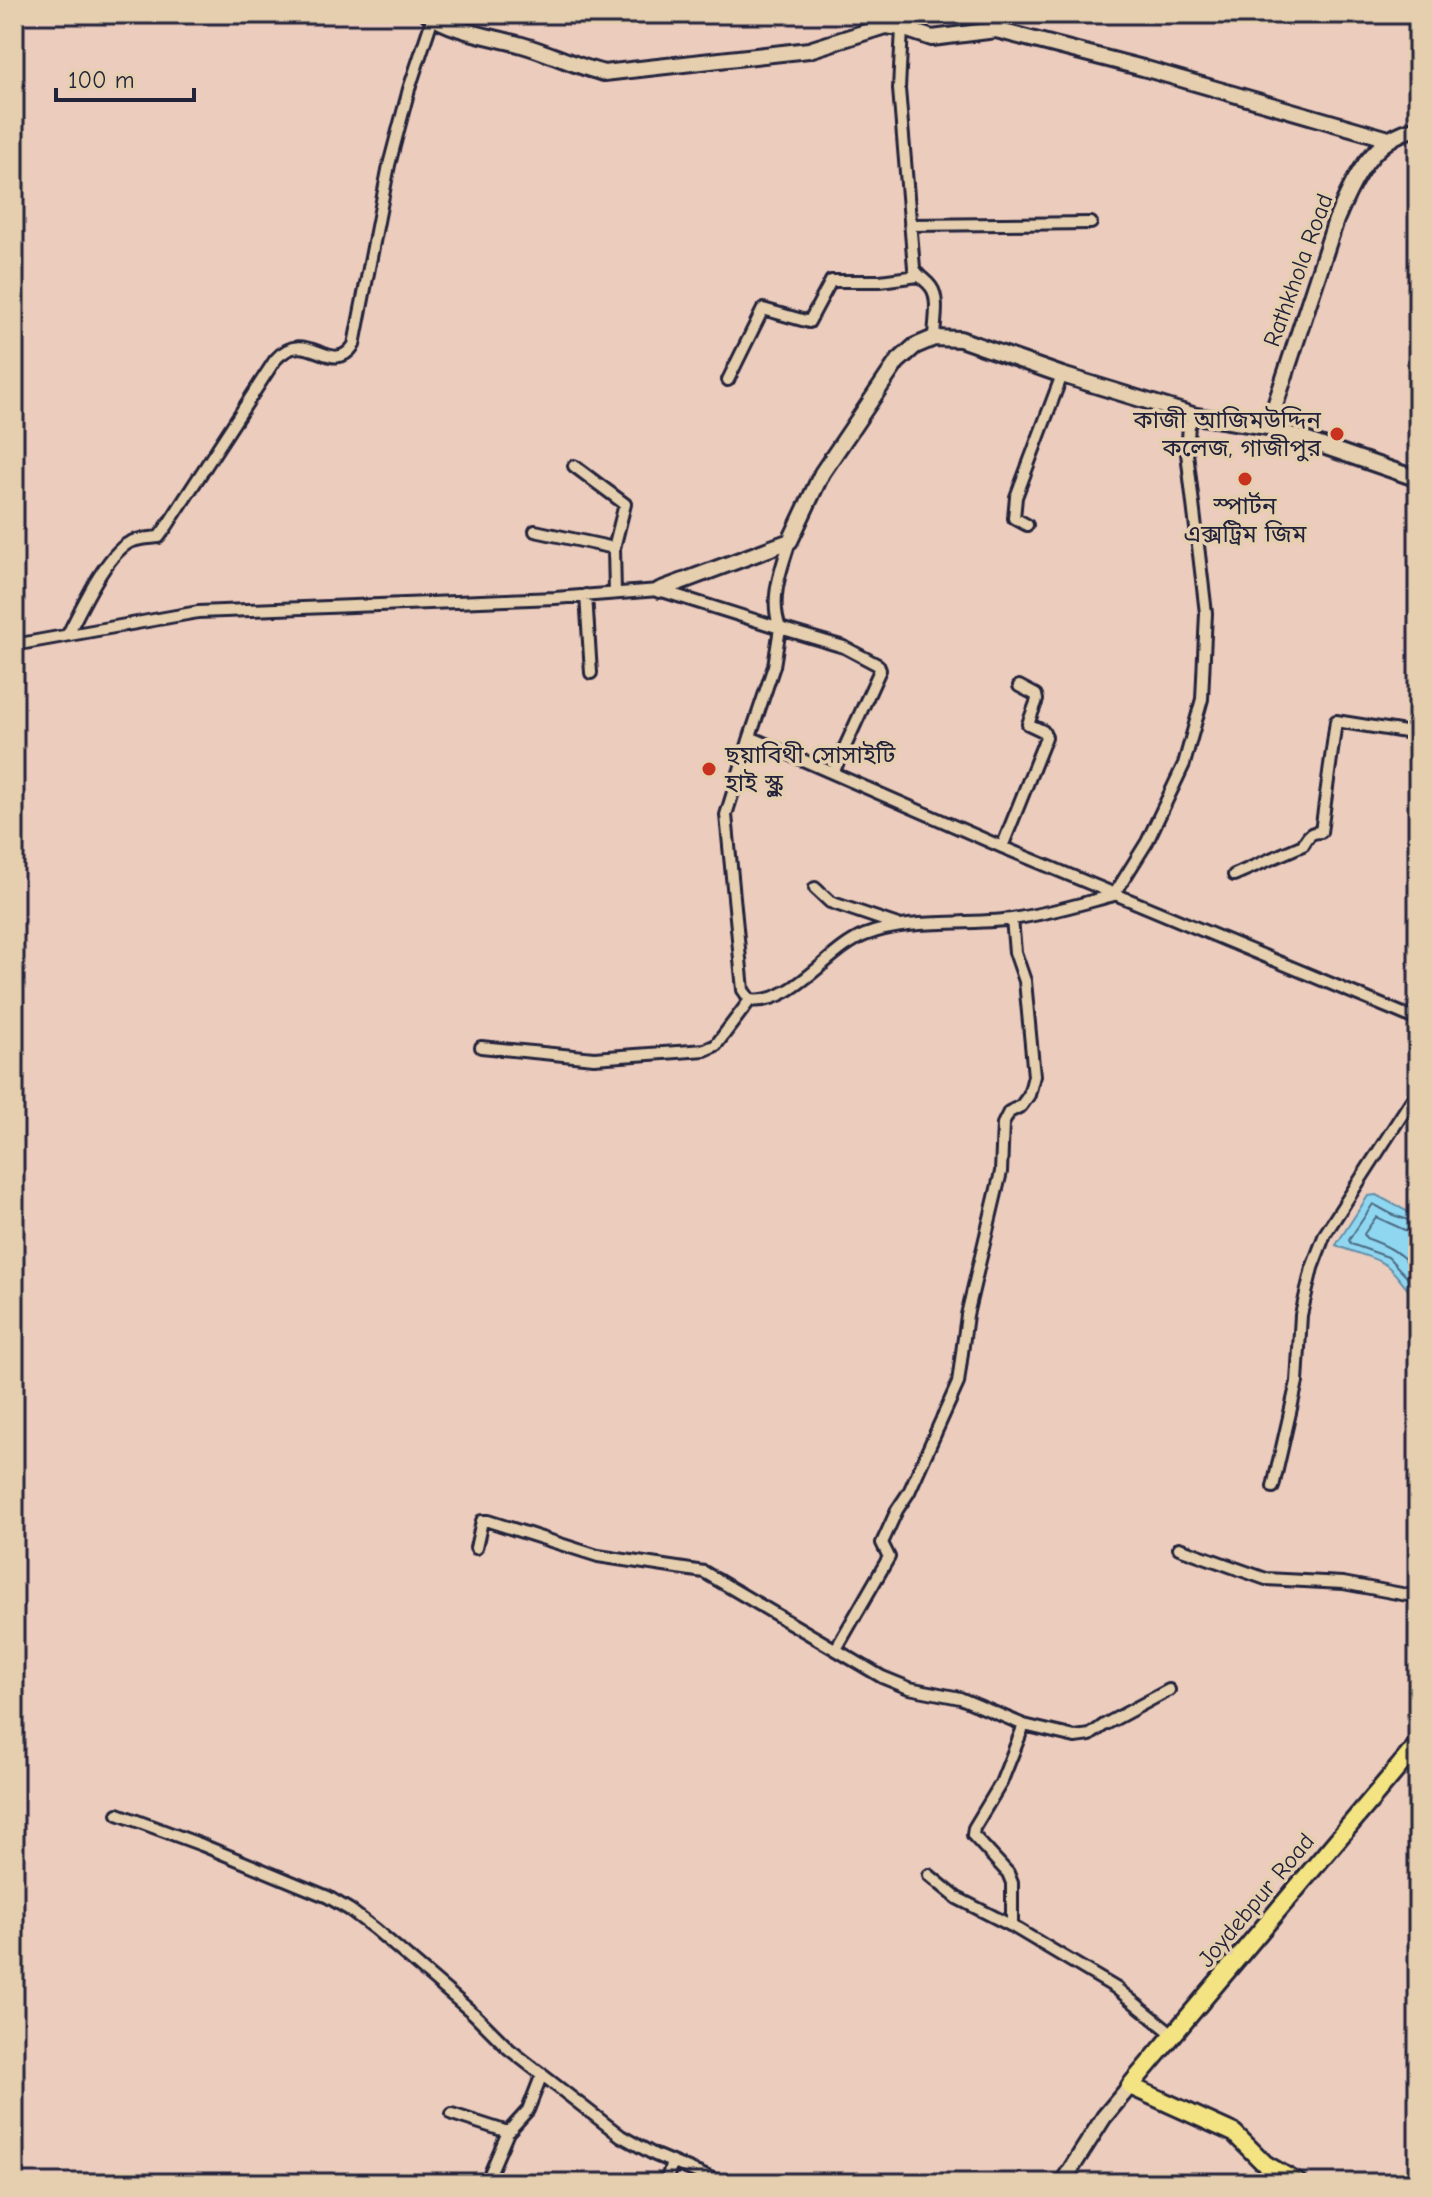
<svg xmlns="http://www.w3.org/2000/svg" width="1432" height="2197" viewBox="0 0 1432 2197" font-family="'Comic Neue','Noto Sans Bengali',sans-serif">
	<rect width="100%" height="100%" fill="#ecccbd"/>
	<filter id="ink" filterUnits="userSpaceOnUse"><feTurbulence type="fractalNoise" baseFrequency=".0125" numOctaves="2"/><feDisplacementMap in="SourceGraphic" scale="16" xChannelSelector="R" yChannelSelector="G"/><feConvolveMatrix kernelMatrix="1 2 1 2 8 2 1 2 1" color-interpolation-filters="sRGB"/></filter>
	<g filter="url(#ink)">
		<path fill="#8fd7f0" stroke="#638fa8" stroke-width="2" d="M1376,1195L1418,1217V1299C1404,1289 1399,1275 1386,1265C1371,1255 1352,1253 1336,1245L1368,1196Z"/>
		<g fill="none" stroke-linecap="round" stroke-linejoin="round">
			<path stroke="#4e6a83" stroke-width="2" d="M1418,1223L1393,1215L1373,1204L1349,1240L1351,1244L1388,1257L1418,1289
				M1418,1233L1409,1232L1376,1217L1364,1234L1366,1238C1389,1246 1406,1255 1418,1276"/>
			<g stroke="#22223b" stroke-width="16">
				<path id="street" d="M859,14L885,26
					M902,28L899,89L914,268C918,277 925,279 931,287C940,299 934,324 934,338
					M910,225L1091,223
					M728,380L763,309L809,322L831,281H880L918,276
					M574,466L625,504L614,548L615,593
					M1027,525L1014,518L1016,497L1062,375
					M535,531L614,548
					M790,541C781,570 769,599 780,628L844,647L878,665L880,670L833,773
					M586,595L591,673
					M68,634C80,611 108,549 133,541C141,538 151,538 159,537L167,526L275,360C307,324 331,379 354,345L389,165L409,89L433,17
					M14,645L198,612L555,598L659,590L780,628L774,666L750,737L1002,847L1418,1020
					M750,737L726,815L743,990L750,1000C793,1006 828,949 865,935C912,917 964,926 1012,919C1047,914 1080,904 1114,895L1147,842L1184,764L1202,699L1206,613L1187,453L1189,425L1196,416
					M1002,847L1046,737L1043,731L1028,724L1037,700L1036,695L1019,686
					M1234,875L1303,845C1308,837 1309,832 1321,832L1336,721L1418,734
					M815,888L830,902L898,925
					M481,1047L594,1058L705,1050L716,1045L750,1000
					M1273,1487L1297,1382L1301,1315L1312,1268L1325,1234L1418,1090
					M476,1548L482,1521H488L598,1556L704,1572L882,1677L909,1688L960,1698L1024,1725L1075,1737L1090,1735L1104,1725L1169,1690
					M1179,1548L1266,1579L1343,1583L1418,1597
					M836,1649L889,1557L882,1543L897,1510L909,1492L958,1383L967,1315L1001,1172L1003,1124L1009,1112L1021,1106L1029,1095L1034,1076L1025,981L1015,952L1012,919
					M118,1814L202,1845L328,1897L350,1910L375,1929L474,2014L509,2049L621,2136L655,2155L722,2183
					M929,1875L957,1898L1012,1926L1116,1988L1174,2035
					M1012,1926V1883L1008,1873L973,1835L974,1828L1001,1783L1024,1725
					M452,2114L508,2132
					M486,2183L508,2132L528,2110L542,2074
					M666,2183L672,2162"/>
			</g>
			<g stroke="#22223b" stroke-width="20">
				<path id="secondary" d="M428,14C454,32 491,36 522,45C550,53 575,66 604,73L809,50L885,26L902,28L932,38L996,30L1143,68L1389,139
					M1268,427L1336,220C1353,181 1372,137 1418,128
					M659,590L790,541L822,473L897,362L915,346L934,338L960,339L1062,375L1196,416L1268,427L1418,479
					M1062,2183L1104,2117L1130,2086"/>
			</g>
			<g stroke="#22223b" stroke-width="22">
				<path id="primary" d="M1298,2183L1265,2164L1234,2133L1130,2086L1418,1744"/>
			</g>
			<use href="#street" stroke="#e5cfae" stroke-width="10"/>
			<use href="#secondary" stroke="#e5cfae" stroke-width="14"/>
			<use href="#primary" stroke="#f4e382" stroke-width="16"/>
		</g>
	</g>
	<g fill="#c8321e" stroke="#e5cfae" stroke-width="3">
		<circle cx="1337" cy="434" r="8"/>
		<circle cx="1245" cy="479" r="8"/>
		<circle cx="709" cy="769" r="8"/>
	</g>
	<g text-anchor="middle" dominant-baseline="central" stroke-width="7" stroke-linejoin="round" paint-order="stroke">
		<g font-size="24" fill="#22223b" stroke="#e5cfae">
			<text transform="translate(1298 270) rotate(-70)">Rathkhola Road</text>
			<text transform="translate(1256 1900) rotate(-50)">Joydebpur Road</text>
		</g>
		<g font-size="24" fill="#22223b" stroke="#e5cfae" text-anchor="end">
			<text x="1321" y="420">কাজী আজিমউদ্দিন<tspan x="1321" dy="28">কলেজ, গাজীপুর</tspan></text>
			<text x="1245" y="506" text-anchor="middle">স্পার্টন<tspan x="1245" dy="28">এক্সট্রিম জিম</tspan></text>
			<text x="725" y="755" text-anchor="start">ছয়াবিথী সোসাইটি<tspan x="725" dy="28">হাই স্কুল</tspan></text>
		</g>
	</g>
	<rect width="1432" height="2197" fill="none" stroke="#e5cfae" stroke-width="48"/>
	<rect x="24" y="24" width="1384" height="2149" fill="none" stroke="#22223b" stroke-width="3" filter="url(#ink)"/>
	<path d="M56 88v12h138v-12" fill="none" stroke="#22223b" stroke-width="4"/>
	<text x="68" y="88" font-size="24" fill="#22223b" stroke="#e5cfae" stroke-width="6" paint-order="stroke">100 m</text>
</svg>
